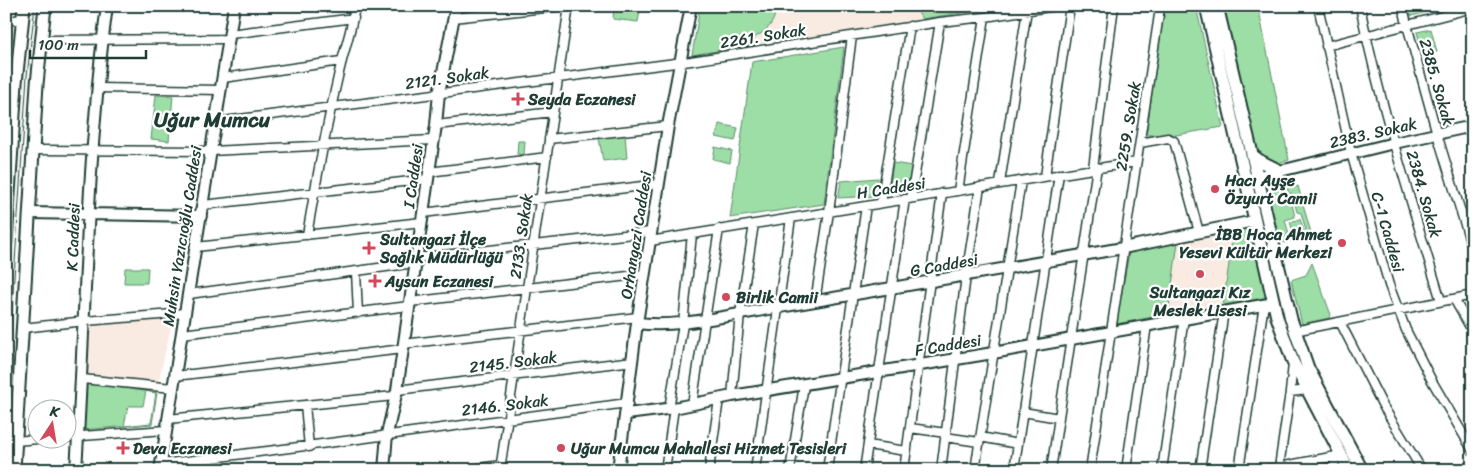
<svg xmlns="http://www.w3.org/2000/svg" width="1479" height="476" viewBox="0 0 1479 476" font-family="Sriracha,sans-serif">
	<rect width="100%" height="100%" fill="#fff"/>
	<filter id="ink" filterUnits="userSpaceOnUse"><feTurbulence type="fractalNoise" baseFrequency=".02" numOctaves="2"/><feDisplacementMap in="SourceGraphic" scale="10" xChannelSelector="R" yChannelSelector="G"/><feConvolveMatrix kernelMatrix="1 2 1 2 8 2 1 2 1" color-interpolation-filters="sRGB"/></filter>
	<g filter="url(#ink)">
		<path fill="#f9ebe1" d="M700,6H1007L692,55Z
			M1233,234L1223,307L1168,314L1178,242Z
			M173,318L156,393L85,382L88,324Z"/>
		<path fill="#9ddda6" stroke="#5e8d6d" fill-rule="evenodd" d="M614,6H641L638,22L613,19Z
			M700,6H769L776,7C775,23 768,30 754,38V45L692,55Z
			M917,6H1007L922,19L917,11Z
			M1189,6H1196L1223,127L1176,135H1146L1164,11Z
			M1223,6H1258L1289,160L1278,163L1256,152Z
			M1409,6H1453L1411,16Z
			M1431,29L1437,52L1423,56L1417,32Z
			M844,47L824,204L730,218L752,62Z
			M156,95L173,96L169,141L151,139Z
			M719,124L738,128L735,141L716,137Z
			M625,134L627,158L603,161L599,138Z
			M518,141H525L524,155L517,154Z
			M715,147L732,151L730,163L713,159Z
			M893,163L912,166L906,194L889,192Z
			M878,178L876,196L838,198L841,181Z
			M1282,184L1287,200H1291L1295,217L1285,220L1289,234L1279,237L1268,197L1274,186Z
			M1298,186L1311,233L1307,234L1301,213L1297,212L1292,193L1289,194L1287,188Z
			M1300,219L1306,236L1284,243L1282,238L1294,234L1290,222Z
			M1249,227L1268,297L1223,307L1233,234Z
			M1178,242L1168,314L1116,324L1129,253Z
			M1312,263L1331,315L1329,318L1302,324L1291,280L1306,275Z
			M125,268H148L147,283H124Z
			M85,382L157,393L152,424L82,430ZM146,391L156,393L151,423L124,426L128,406H143Z"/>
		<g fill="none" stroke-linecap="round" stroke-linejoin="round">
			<g stroke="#1f3d34" stroke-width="11">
				<path id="street" d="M1318,6L1351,153L1389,285L1406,330L1432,381L1473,451
					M1360,6C1380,106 1412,204 1441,301
					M1403,6L1407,25L1437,134L1473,251
					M453,18L563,6
					M6,21L23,19
					M230,34L354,18
					M42,40L229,39
					M1326,46L1473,8
					M223,78L341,61
					M97,88L221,90
					M216,122L691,61L940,22L985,17L1056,6
					M436,125L553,112
					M549,139L668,126
					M1140,143L1168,138L1174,141L1199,232
					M33,150L211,151L433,140
					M1093,168L1114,6
					M429,172L547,157
					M1045,176L1070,6
					M1000,183L1027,10
					M958,191L985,17
					M911,198L940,22
					M881,203L910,26
					M203,205L428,179
					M423,213L659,184
					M307,235C316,182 326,129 338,77C343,53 352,30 355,6
					M650,241L1136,162
					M196,247L422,222
					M416,258L651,232
					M356,272L358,313
					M189,294L415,263
					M1454,299L1473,332
					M410,302L645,274
					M815,302L829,212L852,36
					M1340,322L1383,406L1422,470
					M23,328L85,321L185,313
					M1294,331L1473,295
					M182,334L409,306
					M403,344L638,317
					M1293,364L1290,392L1308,390
					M175,376L403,349
					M82,379L173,388
					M397,390L633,361
					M732,396L740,314L754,224
					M305,405L309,447
					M692,405L719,229
					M669,409L683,324L692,234
					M1023,412L1059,418
					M168,419L394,396
					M910,428L946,433
					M68,437L166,430
					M945,437L979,442
					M980,437L1018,444
					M16,441L48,438
					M868,445L906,451
					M161,464C317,446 472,423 628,403
					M1279,467L1290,392
					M464,470L501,465
					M500,470L569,6
					M665,470L674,408
					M709,470L719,399
					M755,470L791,218
					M790,470L804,385
					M827,470L866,206
					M864,470L905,199
					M904,470L942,193
					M941,470L966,276L980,187
					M975,470L1021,181
					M1014,470L1059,174
					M1051,470L1097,167
					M1090,470L1160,8
					M1126,470L1147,325
					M1162,470L1184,318
					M1200,470L1224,311
					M1239,470L1264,304
					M1263,470L1341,455
					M1334,470L1335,456"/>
			</g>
			<g stroke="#1f3d34" stroke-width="14">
				<path id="secondary" d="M1280,171L1394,143L1473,126
					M29,213L201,216
					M637,323C672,327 705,320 740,314L1123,248L1254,221
					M627,414L674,408L732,396L993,353L1274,303
					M76,470C86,315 86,160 107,6
					M160,470L234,6
					M384,470L387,434L397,390L436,125L439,93L456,6
					M618,470L637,323L668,126L691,6"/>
			</g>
			<g stroke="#1f3d34" stroke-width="15">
				<path id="primary" d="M1206,6L1277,317L1293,362L1349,470
					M1217,6L1291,319L1308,368L1362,470
					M1252,155L1260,161L1280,171
					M1251,179L1280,171
					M6,242L16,83L24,6
					M14,470L37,84L45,6"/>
			</g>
			<use href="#street" stroke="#fff" stroke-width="8"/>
			<use href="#secondary" stroke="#fff" stroke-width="10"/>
			<use href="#primary" stroke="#fff" stroke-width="11"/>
			<path stroke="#1f3d34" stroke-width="1" d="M6,402L27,76L35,6"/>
		</g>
	</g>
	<g fill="#d1495b" stroke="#fff" stroke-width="2">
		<path d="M515.5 91.5h5v5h5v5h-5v5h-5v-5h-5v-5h5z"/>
		<circle cx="1215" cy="189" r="5"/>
		<circle cx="1342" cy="243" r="5"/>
		<path d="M366.5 240.5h5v5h5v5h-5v5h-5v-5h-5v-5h5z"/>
		<circle cx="1200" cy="274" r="5"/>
		<path d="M372.5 273.5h5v5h5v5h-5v5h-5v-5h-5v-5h5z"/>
		<circle cx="726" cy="297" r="5"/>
		<path d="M120.5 440.5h5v5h5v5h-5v5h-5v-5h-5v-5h5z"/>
		<circle cx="561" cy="448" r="5"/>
	</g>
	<g text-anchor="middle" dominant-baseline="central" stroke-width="4.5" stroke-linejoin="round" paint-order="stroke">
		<g font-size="16" fill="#1f3d34" stroke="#fff">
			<text transform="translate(763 36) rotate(-9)">2261. Sokak</text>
			<text transform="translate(447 78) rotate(-8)">2121. Sokak</text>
			<text transform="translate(1437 82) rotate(74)">2385. Sokak</text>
			<text transform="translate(1128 126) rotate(-81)">2259. Sokak</text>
			<text transform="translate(1373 133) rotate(-13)">2383. Sokak</text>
			<text transform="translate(413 176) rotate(-82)">I Caddesi</text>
			<text transform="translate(891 188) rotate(-9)">H Caddesi</text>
			<text transform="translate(1424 194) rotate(74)">2384. Sokak</text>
			<text transform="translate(1388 232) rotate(74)">C-1 Caddesi</text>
			<text transform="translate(636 235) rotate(-81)">Orhangazi Caddesi</text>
			<text transform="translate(182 236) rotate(-81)">Muhsin Yazıcıoğlu Caddesi</text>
			<text transform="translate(521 236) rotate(-82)">2133. Sokak</text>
			<text transform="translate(73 237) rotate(-88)">K Caddesi</text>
			<text transform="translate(944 265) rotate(-10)">G Caddesi</text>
			<text transform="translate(948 345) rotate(-9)">F Caddesi</text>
			<text transform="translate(513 362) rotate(-7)">2145. Sokak</text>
			<text transform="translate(505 405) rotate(-7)">2146. Sokak</text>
		</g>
		<g font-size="16" font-weight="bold" fill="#1f3d34" stroke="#fff" text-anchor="start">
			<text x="528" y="99">Seyda Eczanesi</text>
			<text x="1225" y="180">Hacı Ayşe<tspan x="1225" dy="18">Özyurt Camii</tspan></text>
			<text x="1332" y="234" text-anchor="end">İBB Hoca Ahmet<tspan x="1332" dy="18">Yesevi Kültür Merkezi</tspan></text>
			<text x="380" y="239">Sultangazi İlçe<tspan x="380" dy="18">Sağlık Müdürlüğü</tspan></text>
			<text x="385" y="281">Aysun Eczanesi</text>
			<text x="1200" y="292" text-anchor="middle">Sultangazi Kız<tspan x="1200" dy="18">Meslek Lisesi</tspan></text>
			<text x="736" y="297">Birlik Camii</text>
			<text x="133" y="448">Deva Eczanesi</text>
			<text x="571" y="448">Uğur Mumcu Mahallesi Hizmet Tesisleri</text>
		</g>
		<g font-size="21" font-weight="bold" fill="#1f3d34" stroke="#fff">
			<text x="212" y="120">Uğur Mumcu</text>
		</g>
	</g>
	<rect width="1479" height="476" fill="none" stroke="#fff" stroke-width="25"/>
	<rect x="12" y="12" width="1454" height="451" fill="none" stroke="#1f3d34" stroke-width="2" filter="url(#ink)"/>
	<g transform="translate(52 424) rotate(12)"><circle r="24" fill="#ffffff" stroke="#a5b1ae"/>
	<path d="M0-4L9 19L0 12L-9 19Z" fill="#d1495b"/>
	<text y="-8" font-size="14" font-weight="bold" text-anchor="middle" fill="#1f3d34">K</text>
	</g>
	<path d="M30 50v8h116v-8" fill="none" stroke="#1f3d34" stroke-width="2.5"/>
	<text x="38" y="50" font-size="15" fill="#1f3d34" stroke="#ffffff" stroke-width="4" paint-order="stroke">100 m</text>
</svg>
